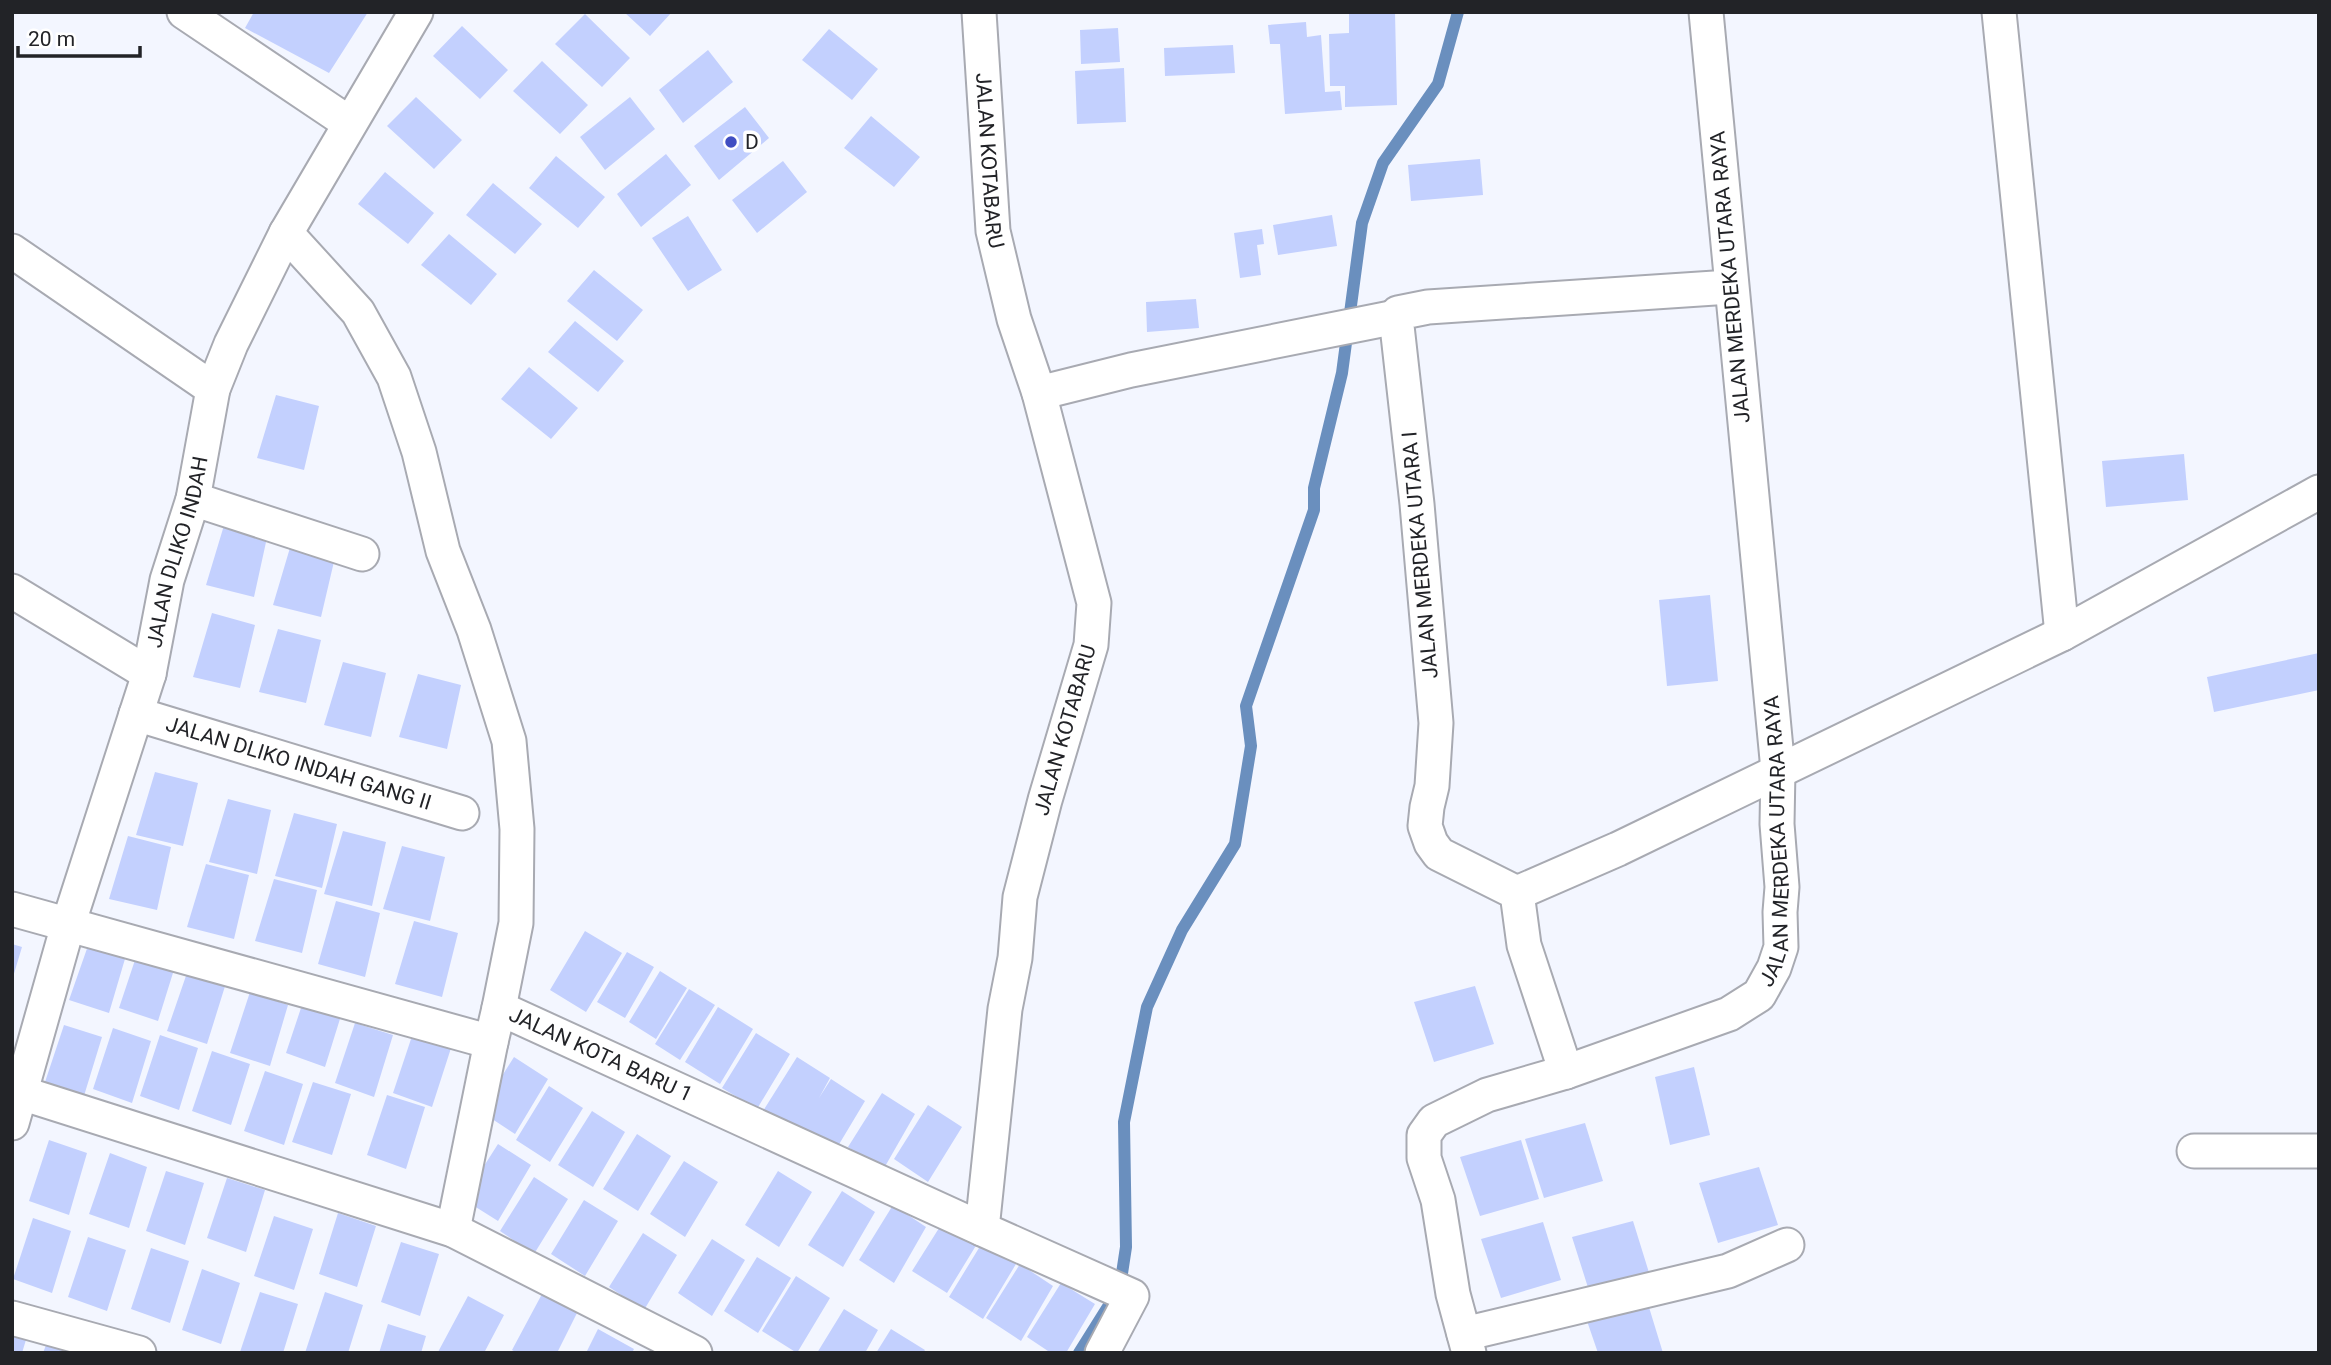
<svg xmlns="http://www.w3.org/2000/svg" width="2331" height="1365" viewBox="0 0 2331 1365" font-family="Roboto,sans-serif">
	<rect width="100%" height="100%" fill="#f3f6ff"/>
	<g fill="none" stroke-linecap="round" stroke-linejoin="round">
		<path stroke="#6a8fbe" stroke-width="12" d="M1079,1353L1111,1302L1121,1280L1126,1247L1124,1122L1147,1007L1182,930L1235,844L1251,746L1246,706L1314,510V488L1342,373L1362,223L1383,163L1438,84L1458,12"/>
	</g>
	<path fill="#c3d0fe" d="M254,12H368L329,73L245,28Z
		M624,12H672L650,36Z
		M1349,12H1395L1397,105L1345,107V86H1330L1329,34L1349,33Z
		M585,14L630,58L602,87L555,44Z
		M1306,22L1307,37L1321,35L1325,92L1340,91L1342,110L1285,114L1280,44H1270L1268,25Z
		M462,26L508,70L480,99L433,56Z
		M1118,28L1120,62L1081,64L1080,30Z
		M829,29L878,69L852,100L802,60Z
		M1233,45L1235,73L1165,76L1164,48Z
		M708,50L733,82L683,123L659,90Z
		M542,61L588,105L560,134L513,91Z
		M1124,68L1126,122L1077,124L1075,71Z
		M416,97L462,140L434,169L387,126Z
		M630,97L655,129L605,170L580,137Z
		M745,107L769,138L719,180L694,146Z
		M871,116L920,157L894,187L844,148Z
		M666,154L691,185L641,227L617,194Z
		M556,156L605,197L578,228L529,188Z
		M1480,159L1483,195L1411,201L1408,165Z
		M783,161L807,192L757,233L732,200Z
		M385,172L434,213L408,244L358,204Z
		M493,183L542,224L515,254L466,215Z
		M1332,215L1337,246L1278,255L1273,225Z
		M688,216L722,270L688,291L652,238Z
		M1262,229L1264,244L1257,245L1261,275L1240,278L1234,233Z
		M449,234L497,274L471,305L421,265Z
		M594,270L643,310L617,341L567,301Z
		M1196,299L1199,328L1147,332L1146,302Z
		M575,321L624,361L598,392L548,352Z
		M529,367L578,408L551,439L501,399Z
		M276,395L319,406L304,470L257,458Z
		M2184,454L2188,500L2106,507L2102,461Z
		M225,522L268,533L254,597L206,585Z
		M292,541L336,553L321,617L273,605Z
		M1710,595L1718,681L1667,686L1659,600Z
		M212,613L255,625L240,688L193,677Z
		M278,629L321,640L306,703L259,692Z
		M2319,653V690L2214,712L2207,677Z
		M343,662L386,673L371,737L324,725Z
		M418,674L461,685L447,749L399,737Z
		M155,772L198,783L183,846L136,835Z
		M228,799L271,810L257,874L209,862Z
		M294,813L337,824L322,888L275,876Z
		M343,831L386,842L372,906L324,894Z
		M128,836L171,847L157,910L109,899Z
		M402,846L445,857L430,921L383,909Z
		M206,864L249,875L234,939L187,927Z
		M274,879L317,890L302,953L255,941Z
		M336,901L380,913L365,977L318,964Z
		M414,921L458,933L442,997L395,984Z
		M585,931L622,953L586,1012L550,990Z
		M90,940L127,952L109,1013L69,1000Z
		M12,944L22,947L13,977H12Z
		M139,948L177,960L158,1021L119,1008Z
		M627,952L654,967L625,1018L597,1002Z
		M188,970L226,983L207,1044L167,1031Z
		M660,971L687,988L656,1039L629,1022Z
		M1475,986L1494,1044L1434,1062L1414,1002Z
		M689,989L715,1005L680,1060L655,1044Z
		M250,992L288,1005L270,1066L230,1053Z
		M306,993L344,1006L325,1067L286,1053Z
		M718,1007L753,1029L720,1084L685,1062Z
		M355,1023L393,1035L374,1097L335,1083Z
		M64,1025L102,1037L83,1099L44,1085Z
		M113,1028L151,1041L132,1103L93,1089Z
		M413,1033L452,1045L432,1107L393,1093Z
		M756,1033L790,1054L757,1109L722,1088Z
		M160,1035L198,1048L179,1110L140,1096Z
		M212,1051L250,1064L231,1125L192,1111Z
		M514,1057L548,1079L515,1134L480,1111Z
		M797,1057L830,1078L819,1098L831,1079L865,1101L832,1156L763,1111Z
		M1694,1067L1710,1135L1670,1145L1655,1077Z
		M265,1071L303,1084L284,1145L244,1131Z
		M313,1082L351,1094L332,1155L292,1142Z
		M549,1086L583,1108L550,1162L516,1140Z
		M882,1093L915,1114L883,1170L848,1147Z
		M387,1095L425,1107L406,1169L367,1155Z
		M928,1105L962,1127L928,1182L894,1159Z
		M592,1111L625,1132L593,1187L558,1165Z
		M1585,1123L1603,1181L1544,1198L1525,1139Z
		M637,1134L671,1156L638,1211L603,1189Z
		M49,1140L87,1153L69,1215L29,1201Z
		M1521,1140L1539,1199L1480,1216L1460,1157Z
		M498,1144L531,1165L498,1221L463,1199Z
		M110,1153L147,1167L129,1228L89,1214Z
		M684,1161L718,1182L685,1237L650,1214Z
		M1759,1167L1778,1225L1718,1243L1699,1183Z
		M166,1171L204,1183L185,1245L146,1231Z
		M778,1171L812,1192L779,1247L745,1225Z
		M534,1177L568,1199L534,1254L500,1231Z
		M227,1178L265,1190L246,1252L207,1238Z
		M842,1191L875,1212L843,1267L808,1245Z
		M584,1200L618,1221L585,1276L551,1254Z
		M893,1205L926,1227L894,1283L859,1260Z
		M338,1213L376,1226L357,1287L319,1274Z
		M274,1216L313,1229L294,1290L254,1276Z
		M946,1217L980,1239L947,1293L912,1271Z
		M33,1218L71,1231L52,1293L13,1279Z
		M1633,1221L1651,1279L1591,1297L1572,1237Z
		M1543,1222L1561,1280L1501,1298L1481,1239Z
		M643,1233L677,1255L644,1310L609,1287Z
		M88,1237L126,1250L107,1311L68,1297Z
		M712,1239L745,1260L712,1316L678,1293Z
		M401,1242L439,1254L420,1316L381,1302Z
		M982,1243L1016,1264L983,1319L949,1297Z
		M151,1248L189,1261L170,1323L131,1309Z
		M757,1257L791,1278L758,1333L724,1311Z
		M1020,1264L1053,1286L1021,1341L986,1318Z
		M202,1269L240,1283L221,1344L182,1330Z
		M796,1276L830,1298L797,1353L762,1331Z
		M1061,1283L1095,1304L1066,1353H1051L1027,1337Z
		M260,1292L298,1304L283,1353L240,1352Z
		M325,1292L363,1305L348,1353H305Z
		M542,1294L577,1313L557,1353H517L512,1350Z
		M468,1296L504,1315L484,1353H440L438,1352Z
		M1648,1304L1663,1353H1598L1587,1321Z
		M844,1309L878,1330L865,1353H817Z
		M388,1324L426,1336L421,1353H379Z
		M12,1328L28,1333L22,1353H12Z
		M598,1329L634,1349L632,1353H586Z
		M891,1329L925,1350L923,1353H876Z
		M49,1337L85,1353H43Z"/>
	<g fill="none" stroke-linecap="round" stroke-linejoin="round">
		<g stroke="#a8aab2" stroke-width="37">
			<g id="street">
				<path d="M184,12L349,123"/>
				<path id="s1" d="M979,12L993,231L1014,319L1039,393L1094,603L1091,645L1045,800L1020,897L1015,958L1005,1009L982,1229L1132,1296L1102,1353"/>
				<path d="M1999,12L2062,634"/>
				<path d="M286,233L358,312L394,377L419,452L443,551L474,630L509,741L517,829L516,923L499,1008"/>
				<path d="M12,251L213,389"/>
				<path d="M1039,393L1131,370L1396,317"/>
				<path d="M193,499L362,554"/>
				<path d="M12,591L149,674"/>
				<path id="s2" d="M136,714L462,813"/>
				<path d="M1517,893L1618,849L2062,634L2319,492"/>
				<path id="s3" d="M12,909L491,1042L499,1008L982,1229"/>
				<path d="M1566,1072L1524,945L1517,893L1439,854L1431,843L1425,826L1427,807L1432,786L1436,723L1417,504L1396,317L1398,313L1428,307L1730,287"/>
				<path d="M12,1090L453,1230L695,1353"/>
				<path id="s4" d="M12,1123L68,925L149,674L167,580L193,499L213,389L231,344L286,233L416,12"/>
				<path d="M2194,1151H2319"/>
				<path d="M453,1230L491,1042"/>
				<path d="M12,1318L139,1353"/>
				<path d="M1464,1334L1728,1271L1787,1245"/>
				<path id="s5" d="M1469,1353L1453,1294L1438,1200L1424,1158V1135L1434,1121L1487,1095L1566,1072L1729,1014L1759,995L1774,968L1781,947L1780,912L1782,887L1777,824L1778,770L1706,12"/>
			</g>
		</g>
		<use href="#street" stroke="#fff" stroke-width="33"/>
	</g>
	<circle fill="#404ec2" stroke="#fff" stroke-width="2.5" cx="731" cy="142" r="7"/>
	<g text-anchor="middle" dominant-baseline="central" stroke-width="7" stroke-linejoin="round" paint-order="stroke">
		<g font-size="21" fill="#222327" stroke="#fff" text-anchor="start">
			<text x="745" y="142">D</text>
		</g>
		<g font-size="21" fill="#222327" stroke="#fff">
			<text stroke="none"><textPath href="#s1" startOffset="149">JALAN KOTABARU</textPath></text>
			<text transform="translate(1730 277) rotate(-95)">JALAN MERDEKA UTARA RAYA</text>
			<text stroke="none"><textPath href="#s4" startOffset="595">JALAN DLIKO INDAH</textPath></text>
			<text transform="translate(1420 555) rotate(-95)">JALAN MERDEKA UTARA I</text>
			<text transform="translate(1065 730) rotate(-74)">JALAN KOTABARU</text>
			<text stroke="none"><textPath href="#s2" startOffset="170">JALAN DLIKO INDAH GANG II</textPath></text>
			<text stroke="none"><textPath href="#s5" startOffset="749">JALAN MERDEKA UTARA RAYA</textPath></text>
			<text stroke="none"><textPath href="#s3" startOffset="644">JALAN KOTA BARU 1</textPath></text>
		</g>
	</g>
	<rect width="2331" height="1365" fill="none" stroke="#222327" stroke-width="28"/>
	<path d="M18 46v10h122v-10" fill="none" stroke="#222327" stroke-width="3.5"/>
	<text x="28" y="46" font-size="21" fill="#222327" stroke="#ffffff" stroke-width="5" paint-order="stroke">20 m</text>
</svg>
